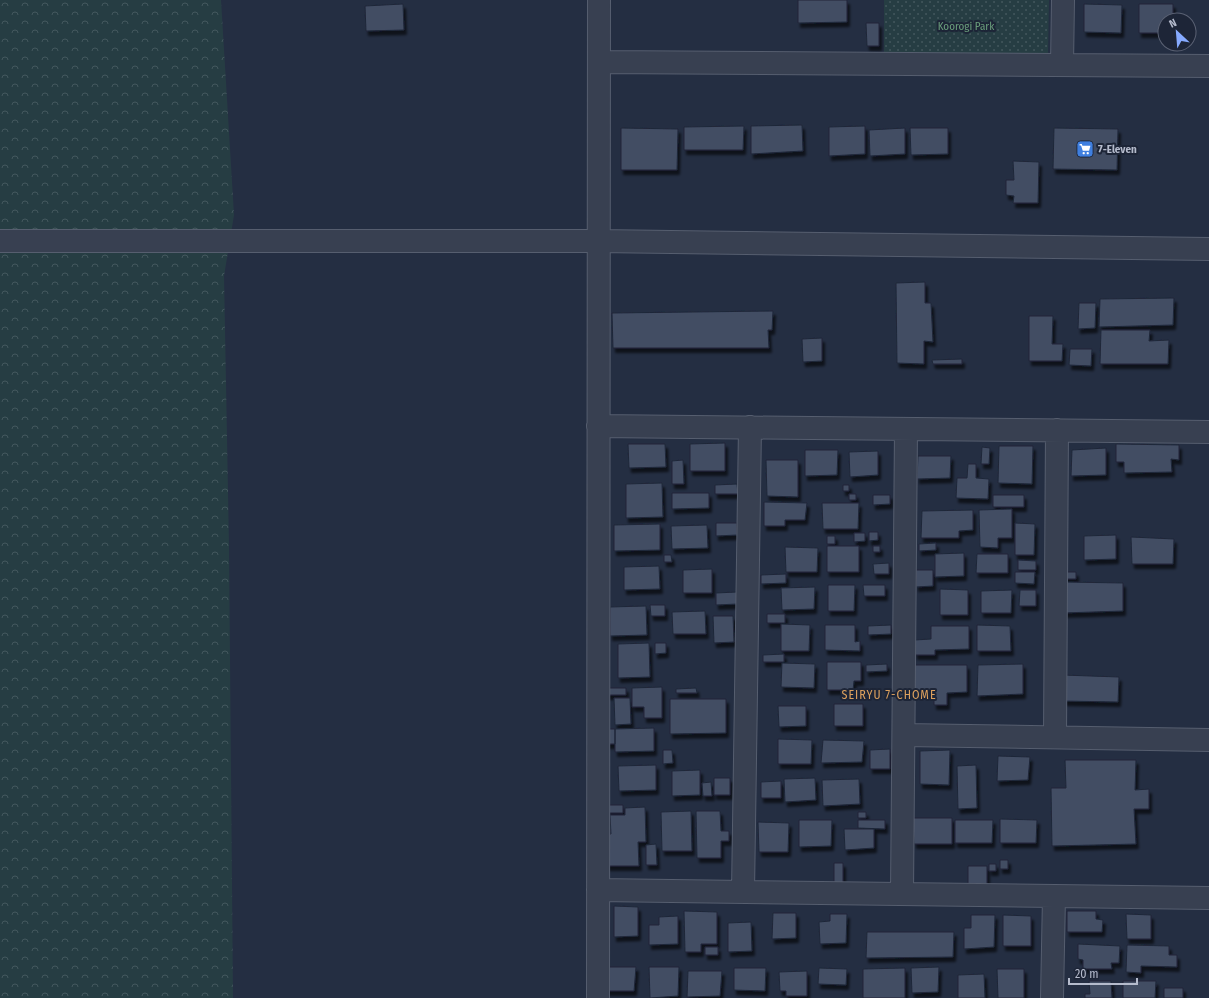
<svg xmlns="http://www.w3.org/2000/svg" width="1209" height="998" viewBox="0 0 1209 998" font-family="'Fira Sans Condensed',sans-serif">
	<defs>
		<pattern id="grass-dots" width="8" height="8" patternUnits="userSpaceOnUse"><rect width="8" height="8" fill="#263d43"/><path d="M2 2h.1M6 6h.1" fill="none" stroke="#43575d" stroke-width="1.8" stroke-linecap="round"/></pattern>
		<pattern id="forest-crowns" width="20" height="18" patternUnits="userSpaceOnUse"><rect width="20" height="18" fill="#263d43"/><path d="M2 6a3 3 0 1 1 6 0M12 15a3 3 0 1 1 6 0" fill="none" stroke="#43575d"/></pattern>
		<filter id="shadow"><feDropShadow dx="2.5" dy="4.5" stdDeviation="1" flood-color="#0009"/></filter>
	</defs>
	<rect width="100%" height="100%" fill="#242e42"/>
	<path fill="url(#grass-dots)" d="M884,0H1049L1048,53H884Z"/>
	<path fill="url(#forest-crowns)" d="M0,0H221L234,215L224,276L229,546L233,998H0Z"/>
	<path fill="#424d64" stroke="#1f2739" filter="url(#shadow)" d="M798,0H847V22L798,23Z
		M403,4L404,30L366,31L365,6Z
		M1084,4L1122,5L1121,33L1084,32Z
		M1139,4H1173V20H1165V33H1139Z
		M866,23H879V46H867Z
		M802,125L803,151L751,154V126Z
		M744,126L743,150H684V127Z
		M865,126V154L829,156V127Z
		M621,128L678,129L677,170H621Z
		M905,128V154L870,156L869,130Z
		M910,128H948V154L911,155Z
		M1054,128L1118,129L1117,170L1053,169Z
		M1013,161L1039,162L1038,203H1013L1014,196L1006,195V180H1014Z
		M925,282V303H931L933,342L924,341V364L897,363L896,283Z
		M1174,298L1173,325L1099,327L1100,299Z
		M1079,303H1096L1095,328L1078,329Z
		M773,311L772,330H768L769,348H613L612,313Z
		M1029,316H1053L1052,344H1063L1062,361H1029Z
		M1101,330H1150L1149,341L1169,340L1168,364H1100Z
		M822,338V361L803,362L802,339Z
		M1070,349H1092L1091,366L1069,365Z
		M962,359V364H933L932,360Z
		M725,443V471H690V444Z
		M628,444H665L666,467L629,468Z
		M1116,444L1179,445V460L1171,459L1172,472L1124,473V462H1116Z
		M999,446H1033L1032,484L998,483Z
		M982,447L990,448L989,464H981Z
		M1106,448V475L1071,476L1072,450Z
		M805,450H838L837,475L805,476Z
		M878,451V475L850,477L849,452Z
		M918,456H951L950,478L917,479Z
		M683,460L684,484H672V461Z
		M766,460H798V497L767,496Z
		M968,464H976V478L989,479L988,499L956,498L957,478H967Z
		M662,483L663,517L626,518V484Z
		M737,484L738,494H715V485Z
		M843,485H849V491H843Z
		M672,493H709V508L672,509Z
		M849,494H856V500H849Z
		M873,495H890V504L873,505Z
		M993,495H1024V507H993Z
		M764,502L807,503L805,520H785V526H764Z
		M822,503H859L858,529H823Z
		M1012,509V538H998V548L980,547L979,510Z
		M973,510V530L959,531V538H921L922,511Z
		M716,523H737V535L716,536Z
		M1015,523L1035,524L1034,555H1015Z
		M660,524V550L614,551V525Z
		M707,525L708,548L672,549L671,526Z
		M869,532H878V540L869,541Z
		M854,533H865V541L854,542Z
		M1116,535V559L1084,560V536Z
		M827,536H835V544H827Z
		M1131,537L1174,539L1173,564H1132Z
		M936,543V550L919,551V544Z
		M827,546H859V572H827Z
		M873,546H880V552H873Z
		M785,547L818,548L817,572H786Z
		M964,553V576L935,577V554Z
		M977,554H1008V573H976Z
		M664,555H671L672,562H664Z
		M1018,560L1036,561V570H1018Z
		M889,563V574H874L873,564Z
		M659,566L660,589L624,590V567Z
		M712,569V593H683V570Z
		M916,570H933V586L916,587Z
		M1015,572H1035L1034,584L1015,583Z
		M1064,572H1076V579H1064Z
		M786,574V583L761,584V575Z
		M1063,582L1123,583V611L1062,613Z
		M828,585H855L854,611H828Z
		M863,585H885V596H864Z
		M815,587L814,609L782,610L781,588Z
		M940,589L968,590V615H940Z
		M1012,590L1011,613H981V591Z
		M1020,590H1036V606H1019Z
		M737,592V604L716,605V593Z
		M650,605H665V616H651Z
		M646,606L647,635L610,636V607Z
		M705,611L706,634H673L672,612Z
		M767,614H785V623H767Z
		M713,616H733L734,642L714,643Z
		M781,624L810,625L809,651H781Z
		M825,625H855V642L860,641V651L825,650Z
		M891,625V634L868,635V626Z
		M977,625L1010,626L1011,651H977Z
		M931,626H969V649L935,650V655H915V640L931,639Z
		M649,643L650,677L618,678V644Z
		M655,643H666V653L655,654Z
		M784,654V662H763V655Z
		M827,662H861V681H854L853,690H827Z
		M782,663L815,664L814,688L781,687Z
		M887,664V671L866,672V665Z
		M1023,664V694L977,696L978,665Z
		M911,665H967V692L947,693V705H934V692L912,693Z
		M1062,675L1119,677L1118,702L1063,701Z
		M662,687V718H644V707H632V688Z
		M605,688H626V695H605Z
		M696,688L697,693H676V689Z
		M614,698H630L631,724L615,725Z
		M670,699H726V733L670,734Z
		M834,704H863V726H834Z
		M778,706H806V726L779,727Z
		M654,728V751L615,752V729Z
		M605,729H615V744H605Z
		M778,739L812,740L811,764H778Z
		M823,740L864,741L862,762L821,763Z
		M890,749V769H870V750Z
		M663,750H672L673,763L663,764Z
		M950,750L949,785L920,784V751Z
		M998,756L1030,757L1028,780L997,781Z
		M1065,760H1136L1135,790L1149,789V809H1134L1136,844L1052,846L1051,788H1066Z
		M656,765V790L619,791L618,766Z
		M976,765L977,808L958,809L957,766Z
		M700,770V795L672,796V771Z
		M714,778H730V795H714Z
		M815,778L816,800L785,802L784,779Z
		M859,779L860,804L823,806L822,780Z
		M781,781V798H761V782Z
		M711,782L712,796H703L702,783Z
		M607,805H623V813H607Z
		M645,807L646,842H638L639,866H604L603,834H611L610,815H625V808Z
		M691,811L692,851H662L661,812Z
		M696,811H720L721,831H729V841H721V858H697Z
		M858,812H866V818H858Z
		M913,818H952V844H914Z
		M1000,819L1037,820L1036,843H1000Z
		M799,820H832L831,846L799,847Z
		M858,820H885V829L858,828Z
		M955,820H993L992,843H955Z
		M758,822L789,823L788,852H759Z
		M844,829H874V848L845,850Z
		M656,844L657,865H646V845Z
		M1000,860H1008V869H1000Z
		M834,863H843V883H834Z
		M989,864H996V871H989Z
		M968,866H987V884H968Z
		M614,906L638,907V936L614,937Z
		M684,911L717,912V944H701V952H685Z
		M1067,911H1096V919L1103,920L1102,932H1067Z
		M773,913H796V938L772,939Z
		M830,914H847L846,943L820,944L819,922L830,921Z
		M1126,914L1151,915V939H1127Z
		M971,915H995L994,947L964,949V928H971Z
		M1003,915L1031,916V946H1003Z
		M678,916V944L649,945V925H659V917Z
		M751,922L752,951L728,952V923Z
		M867,932H954L953,957L866,958Z
		M1078,944L1120,946L1119,963H1111L1112,969H1083V960L1078,959Z
		M1127,945L1169,946V955H1177V967L1141,966V973L1126,972Z
		M705,947H718V955H705Z
		M604,967H636L634,991H604Z
		M649,967H679L678,996L650,998Z
		M939,967L938,992L912,993L911,968Z
		M734,968H766L765,991L734,990Z
		M819,968L847,969L846,985L818,984Z
		M905,968V998H863V969Z
		M997,969H1024V998H998Z
		M688,971H722L720,996L687,997Z
		M807,971V996H786V991H780L779,972Z
		M984,974L985,998H958V975Z
		M1089,981H1111L1112,998H1085V994H1090Z
		M1123,981H1156L1155,998H1123Z
		M1164,988H1183V998H1164Z"/>
	<g fill="none" stroke-linecap="round" stroke-linejoin="round">
		<g stroke="#565e6f" stroke-width="24">
			<path id="minor" d="M599,62L1209,66
				M1062,65L1063,0
				M0,241H598L1209,249
				M598,426L1209,432
				M904,735L1209,740
				M1055,737L1057,430
				M598,890L1209,898
				M743,892L750,427
				M902,894L906,429
				M598,998L599,0
				M1052,998L1054,896"/>
		</g>
		<use href="#minor" stroke="#384051" stroke-width="22"/>
	</g>
	<defs>
		<g id="supermarket-square" transform="scale(0.9)"><rect x="-9" y="-9" width="18" height="18" rx="4" fill="#3f7fe0" stroke="#1d2537"/><path d="M-6-5.5h2.5l.6 2H6L4.5 2H-2.5L-4.4-4H-6ZM-1.5 3.2a1.3 1.3 0 1 0 .1 0ZM3 3.2a1.3 1.3 0 1 0 .1 0Z" fill="#fff"/></g>
	</defs>
	<g fill-rule="evenodd">
		<use href="#supermarket-square" x="1085" y="149"/>
	</g>
	<g text-anchor="middle" dominant-baseline="central" stroke-width="4" stroke-linejoin="round" paint-order="stroke">
		<g font-size="11" fill="#6a9e7b" stroke="#1d2537">
			<text x="966" y="26">Koorogi Park</text>
		</g>
		<g font-size="11" font-weight="bold" fill="#b5bbcc" stroke="#1d2537" text-anchor="start">
			<text x="1098" y="149">7-Eleven</text>
		</g>
		<g font-size="12" letter-spacing="1" fill="#dda15e" stroke="#1d2537">
			<text x="889" y="695">SEIRYU 7-CHOME</text>
		</g>
	</g>
	<g transform="translate(1177 32) rotate(334)"><circle r="19" fill="#1d2537" stroke="#5a6173"/>
	<path d="M0-3L7 15L0 10L-7 15Z" fill="#86aaff"/>
	<text y="-6" font-size="11" font-weight="bold" text-anchor="middle" fill="#b5bbcc">N</text>
	</g>
	<path d="M1069 978v6h68v-6" fill="none" stroke="#b5bbcc" stroke-width="2"/>
	<text x="1075" y="978" font-size="12" fill="#b5bbcc" stroke="#1d2537" stroke-width="3" paint-order="stroke">20 m</text>
</svg>
